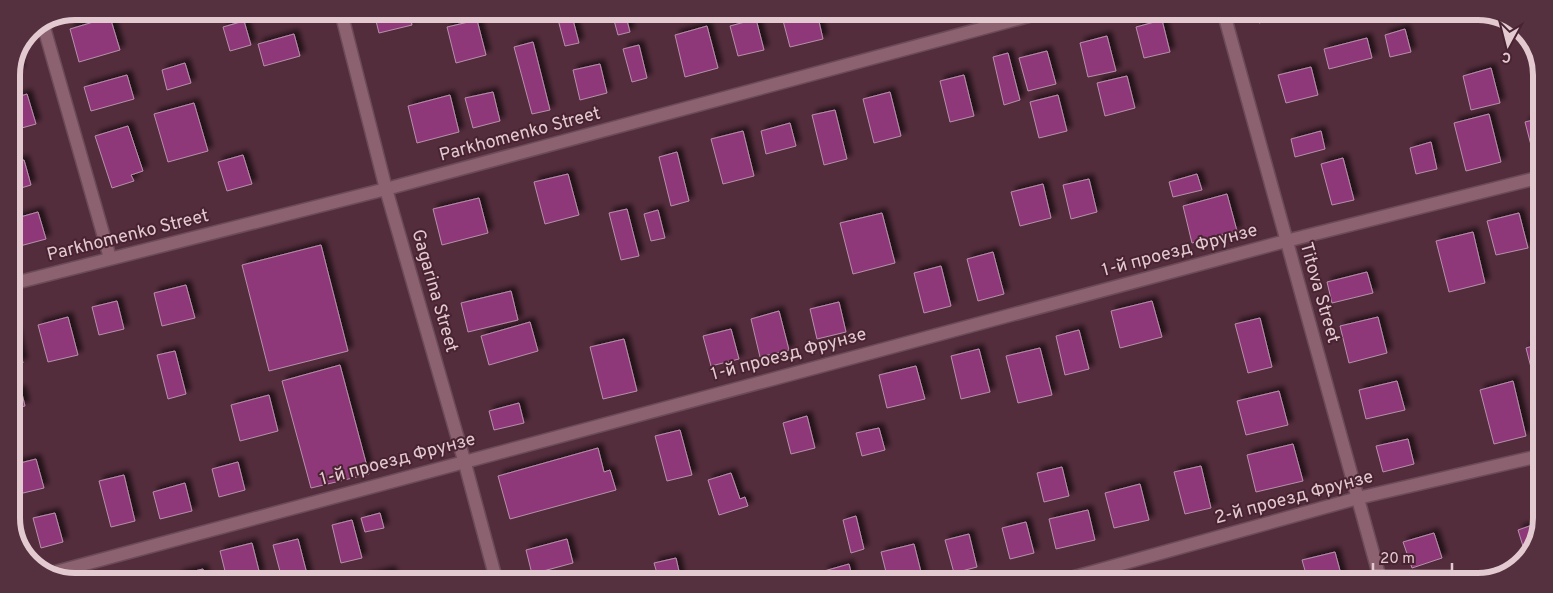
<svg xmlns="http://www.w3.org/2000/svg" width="1553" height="593" viewBox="0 0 1553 593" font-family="Overpass,sans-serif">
	<defs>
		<filter id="shadow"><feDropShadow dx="4.5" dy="-4.5" stdDeviation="2.5" flood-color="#0009"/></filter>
	</defs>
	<rect width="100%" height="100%" fill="#542d3c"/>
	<path fill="#8e397a" stroke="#b78fab" filter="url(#shadow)" d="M409,12L412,25L379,33L376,21Z
		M556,12H571L579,43L565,46Z
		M612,13H625L630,32L618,35Z
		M781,13H817L823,39L790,47Z
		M1257,14H1292L1259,23Z
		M110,17L120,50L79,62L70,29Z
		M756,19L764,50L738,56L730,26Z
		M477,20L486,55L456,63L447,27Z
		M1162,20L1170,52L1144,58L1136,27Z
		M244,21L251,45L230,51L223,27Z
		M707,26L718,68L685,77L675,35Z
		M1405,29L1411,52L1390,57L1385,35Z
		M294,34L300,56L264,66L258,44Z
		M1107,36L1116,71L1088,77L1080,43Z
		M1367,38L1372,58L1329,69L1324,49Z
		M533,42L550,110L532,114L514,47Z
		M639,45L647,78L632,82L623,49Z
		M1047,51L1056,84L1028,91L1019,58Z
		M1008,53L1020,100L1004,105L993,57Z
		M17,59L20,71L11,74V71Z
		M185,63L191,83L167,90L162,70Z
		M600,64L607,93L580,100L573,70Z
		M1311,67L1318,95L1286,103L1278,75Z
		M1491,68L1500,103L1471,110L1463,76Z
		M127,75L134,99L91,111L84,87Z
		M964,75L974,116L950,122L940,81Z
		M1127,76L1135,108L1105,116L1097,83Z
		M493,92L500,121L473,128L465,98Z
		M890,92L901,136L874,143L863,99Z
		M27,94L36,124L11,131V99Z
		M450,95L459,132L417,143L408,106Z
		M1058,95L1067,131L1039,138L1030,102Z
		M194,103L208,151L168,162L154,114Z
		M835,110L847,159L824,165L812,115Z
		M1489,114L1501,162L1466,171L1454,123Z
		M1541,118V151L1533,153L1525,122Z
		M790,123L796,146L766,154L761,131Z
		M128,126L143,171L131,175L134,181L112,188L95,136Z
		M743,131L754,176L723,184L711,139Z
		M1321,131L1325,149L1295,157L1291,139Z
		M1431,142L1437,169L1416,174L1410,148Z
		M677,152L689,201L671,206L659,157Z
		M243,155L252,184L227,191L218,162Z
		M1343,158L1354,200L1332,205L1321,164Z
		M24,160L31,185L11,191V163Z
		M568,174L579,215L545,224L534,182Z
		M1197,174L1202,190L1173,197L1169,182Z
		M1089,179L1097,212L1071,219L1063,185Z
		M1043,184L1051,218L1020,226L1011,192Z
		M1227,194L1237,231L1192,243L1183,206Z
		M479,198L488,233L442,245L433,209Z
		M627,209L639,256L621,260L609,213Z
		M658,210L665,238L651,241L644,214Z
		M38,212L46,239L20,246L13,219Z
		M882,213L895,263L853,274L840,223Z
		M1519,213L1528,248L1496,255L1487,221Z
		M1473,232L1485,283L1449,292L1436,241Z
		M321,245L348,351L269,371L242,265Z
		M993,252L1004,294L978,301L967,259Z
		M941,266L951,306L924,313L914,273Z
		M1367,272L1373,293L1332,303L1327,282Z
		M186,285L195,318L162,326L154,293Z
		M511,291L518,320L468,332L461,303Z
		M117,301L124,329L99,335L92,307Z
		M1152,301L1162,337L1120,348L1111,311Z
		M839,302L846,332L817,339L810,309Z
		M779,311L789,350L760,357L751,319Z
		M68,317L78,355L48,362L38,325Z
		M1378,317L1387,353L1349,363L1340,326Z
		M1260,318L1272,367L1248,373L1235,324Z
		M530,322L538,351L489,365L481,336Z
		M731,329L739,359L711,366L703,336Z
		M1079,330L1089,369L1065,375L1056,336Z
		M15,332L23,363L11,366V333Z
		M624,339L637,391L603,399L590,347Z
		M1540,344L1539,382L1535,383L1526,348Z
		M1040,348L1052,395L1018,403L1006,356Z
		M979,349L990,392L961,399L951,356Z
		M175,351L186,394L168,399L157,355Z
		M340,365L369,474L311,488L282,381Z
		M916,366L925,399L887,408L879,375Z
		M1397,381L1405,410L1366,419L1359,390Z
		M1513,381L1526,436L1494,444L1480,390Z
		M21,390L25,406L11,409V392Z
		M1279,391L1288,425L1246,435L1237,401Z
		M269,395L278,431L240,441L231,405Z
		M519,403L524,423L494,430L489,411Z
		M807,416L815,448L791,454L783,423Z
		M879,428L885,450L862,456L856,433Z
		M680,430L692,475L667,481L655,436Z
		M1408,439L1414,464L1383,472L1376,446Z
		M1293,444L1303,481L1256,492L1247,455Z
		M598,448L604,472L610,470L616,490L510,519L498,476Z
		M36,459L44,488L19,494L12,465Z
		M238,462L245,490L219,497L212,469Z
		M1201,466L1211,508L1185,514L1174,472Z
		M1062,467L1069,496L1044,502L1037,473Z
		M731,473L740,499L745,497L748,506L719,515L708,480Z
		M124,475L135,521L111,527L99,481Z
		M185,483L192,511L160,519L153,492Z
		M1140,484L1149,520L1114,528L1105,493Z
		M1088,510L1095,540L1056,549L1049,519Z
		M55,513L63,542L41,548L33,518Z
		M380,513L384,528L365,532L361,518Z
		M856,516L864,549L851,553L843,520Z
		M352,520L362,558L341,563L332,525Z
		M1026,522L1034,553L1010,559L1002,528Z
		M1538,523V539L1526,556L1518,530Z
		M1434,533L1442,558L1412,568L1403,542Z
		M969,534L977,567L954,573L945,540Z
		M298,539L308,578L282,579L273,545Z
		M567,539L573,563L532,574L526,550Z
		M252,543L260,575L247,579H227L220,551Z
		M914,544L923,580H888L881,552Z
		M1335,552L1342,578L1327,581H1308L1302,560Z
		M676,558L681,580H659L654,563Z
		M849,564L853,580H827L824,571Z
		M203,569L206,579H179L178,575Z
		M391,571L394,579H359Z"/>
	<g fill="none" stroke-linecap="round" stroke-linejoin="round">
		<g stroke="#6b4b57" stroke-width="15">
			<path id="street" d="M1224,14L1381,582
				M43,24L110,258
				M11,284L386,189L1036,14
				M48,574L1286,241L1541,177
				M1060,581L1358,498L1539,456"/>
		</g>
		<g stroke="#6b4b57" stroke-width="15">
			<path id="secondary" d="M341,12L386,189L464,460L496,579"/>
		</g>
		<use href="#street" stroke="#8c6170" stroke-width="12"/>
		<use href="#secondary" stroke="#8c6170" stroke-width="12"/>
	</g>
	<g text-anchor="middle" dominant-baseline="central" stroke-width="4" stroke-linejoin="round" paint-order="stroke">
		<g font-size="18" fill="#e3cad1" stroke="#492331">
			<text transform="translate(520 135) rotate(-15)">Parkhomenko Street</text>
			<text transform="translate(128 236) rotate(-14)">Parkhomenko Street</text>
			<text transform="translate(1180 251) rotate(-15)">1-й проезд Фрунзе</text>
			<text transform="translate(434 291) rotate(74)">Gagarina Street</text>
			<text transform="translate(1319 293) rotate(74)">Titova Street</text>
			<text transform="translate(789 355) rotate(-15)">1-й проезд Фрунзе</text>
			<text transform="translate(398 460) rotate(-15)">1-й проезд Фрунзе</text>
			<text transform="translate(1294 498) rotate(-15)">2-й проезд Фрунзе</text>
		</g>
	</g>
	<path d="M0 0H1553V593H0ZM75 20H1478A55 55 0 0 1 1533 75V518A55 55 0 0 1 1478 573H75A55 55 0 0 1 20 518V75A55 55 0 0 1 75 20Z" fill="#55303e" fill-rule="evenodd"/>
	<path fill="none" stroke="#e3cad1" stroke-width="6" d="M75 20H1478A55 55 0 0 1 1533 75V518A55 55 0 0 1 1478 573H75A55 55 0 0 1 20 518V75A55 55 0 0 1 75 20Z"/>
	<g transform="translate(1508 45) rotate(187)" stroke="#492331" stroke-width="4" paint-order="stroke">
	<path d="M0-4L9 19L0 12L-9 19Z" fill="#e3cad1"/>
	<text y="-8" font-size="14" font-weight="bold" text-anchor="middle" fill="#e3cad1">С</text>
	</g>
	<path d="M1373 563v8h79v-8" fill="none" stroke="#e3cad1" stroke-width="2.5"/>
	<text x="1380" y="563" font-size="15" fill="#e3cad1" stroke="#492331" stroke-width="4" paint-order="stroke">20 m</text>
</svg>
